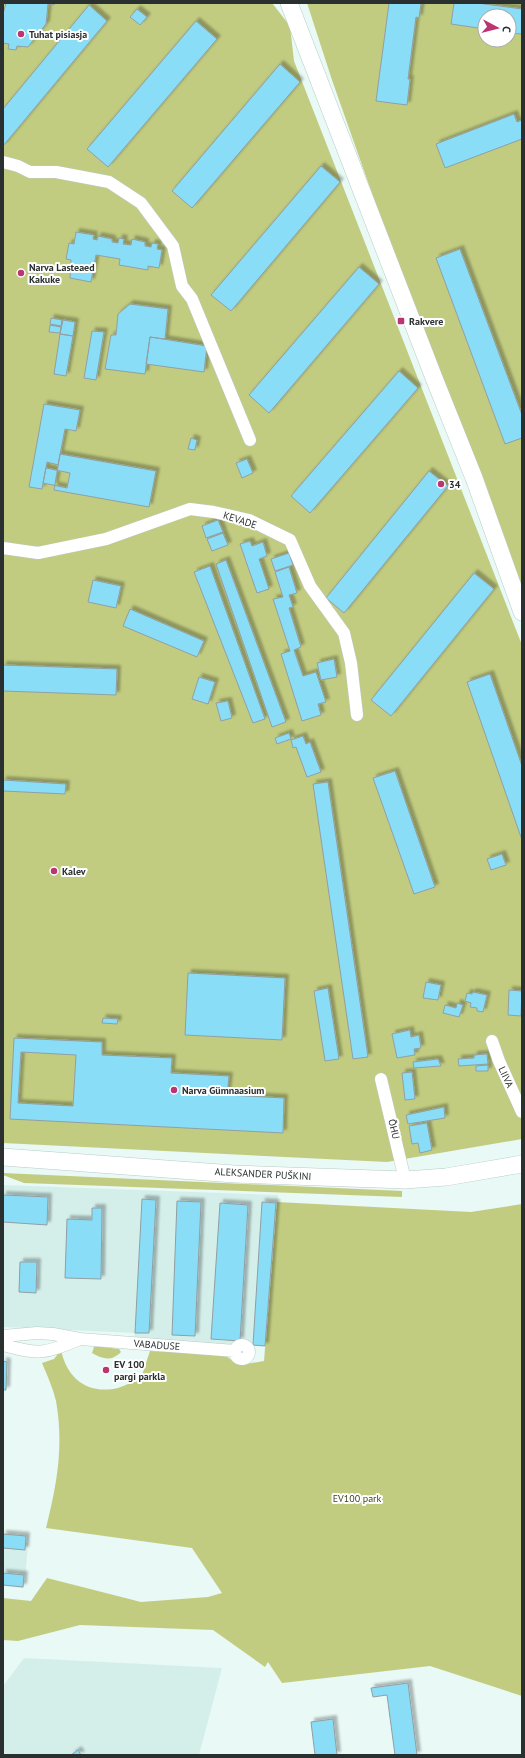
<svg xmlns="http://www.w3.org/2000/svg" width="525" height="1758" viewBox="0 0 525 1758" font-family="'PT Sans',sans-serif">
	<defs>
		<filter id="shadow"><feDropShadow dx="3.5" dy="-3.5" stdDeviation="1" flood-color="#0004"/></filter>
	</defs>
	<rect width="100%" height="100%" fill="#e8f9f6"/>
	<path fill="#d4efea" d="M3,1185L278,1195L265,1346L135,1340L134,1333L3,1327Z
		M3,1533L29,1535L24,1588L3,1586Z
		M24,1658L222,1668L199,1755H3V1686Z"/>
	<path fill="#c2cc80" fill-rule="evenodd" d="M3,3H272L290,26L294,61L522,645V1139L387,1162L3,1143Z
		M307,3H522V619L332,80ZM485,16H509V40H485Z
		M3,1173L402,1191V1197L24,1183L3,1175Z
		M277,1202L471,1212L522,1204V1696L430,1666L282,1683L268,1662L265,1667L213,1630L80,1625L18,1641L3,1640V1598L31,1601L47,1578L141,1602L208,1597L222,1593L192,1548L46,1528C57,1484 64,1446 56,1401C53,1388 47,1375 42,1363L54,1359L61,1350C67,1378 87,1395 118,1388C125,1386 133,1381 141,1378L150,1351L225,1355L235,1363L240,1365L264,1361Z
		M96,1346L119,1349L121,1352C111,1362 103,1359 92,1353L94,1347Z"/>
	<path fill="#89ddf6" stroke="#909fa4" fill-rule="evenodd" filter="url(#shadow)" d="M6,3H54V5L48,4L46,24L28,47L17,46L16,50L8,49L9,44L3,43V14Z
		M389,3H421L419,18L416,17L408,79H410L407,105L376,101Z
		M454,3H477L522,9V34L509,33V16H485V29L451,24Z
		M89,5L107,21L3,146V109Z
		M137,9L147,17L140,25L130,17Z
		M196,21L217,39L108,167L87,149Z
		M280,64L300,82L192,208L172,191Z
		M514,114L517,122L522,120V139L445,168L436,144Z
		M321,166L340,182L231,311L211,295Z
		M76,232L94,235L93,239L97,240L98,236L112,239V242L118,243L119,238L124,239L123,244L131,245L132,239L145,242V246L151,247L152,243L158,244L157,249L162,250L159,268L148,266V270L119,265L120,259L96,255L91,282L70,278L71,260L66,259L69,243L74,244Z
		M460,249L522,415V438L505,444L436,258Z
		M359,267L379,284L269,413L249,395Z
		M130,304L168,309L165,339L150,337L145,374L105,369L111,335H116L118,314Z
		M51,318L62,320L61,326L50,324Z
		M63,320L75,322L73,336L60,334Z
		M50,325L61,327L60,333L49,332Z
		M92,331L104,332L96,380L84,378Z
		M60,334L73,336L66,376L54,374Z
		M150,337L207,346L204,372L146,364Z
		M399,371L418,388L310,513L291,496Z
		M44,404L80,410L76,431L65,429L58,465L47,462L42,489L29,487Z
		M191,438L197,440L195,450L188,449Z
		M60,454L156,471L149,507L54,490Z
		M247,459L253,473L242,478L236,463Z
		M46,468L70,473L67,488L43,483Z
		M429,471L448,486L344,613L326,598Z
		M218,520L223,532L206,538L202,526Z
		M223,533L228,545L212,551L207,539Z
		M250,541L252,546L263,542L267,556L259,559L269,589L257,593L240,544Z
		M289,553L293,565L275,571L271,559Z
		M226,560L286,722L272,727L216,564Z
		M210,566L265,719L253,723L194,572Z
		M289,567L297,593L289,595L293,607L289,608L301,647L294,650L303,676L316,672L326,702L318,704L321,715L302,721L281,654L290,651L273,599L283,597L275,572Z
		M474,573L494,589L391,716L371,700Z
		M93,580L121,586L116,608L88,602Z
		M130,609L204,641L197,657L123,626Z
		M334,659L337,677L321,680L317,663Z
		M3,665L117,669L116,695L3,691Z
		M490,674L522,766V840L467,682Z
		M199,677L215,682L208,704L192,699Z
		M228,701L232,718L221,721L216,703Z
		M289,733L291,739L277,744L275,738Z
		M303,736L306,744L310,742L321,772L307,777L296,747L293,748L291,740Z
		M395,771L435,887L414,894L373,778Z
		M3,780L66,784L65,794L3,791Z
		M328,782L368,1057L353,1059L313,784Z
		M502,854L506,865L491,870L487,859Z
		M188,973L285,978L282,1040L185,1035Z
		M426,982L441,985L438,1000L423,998Z
		M328,988L339,1059L325,1061L314,991Z
		M509,990L522,991L521,1016L508,1015Z
		M473,992L487,995L483,1012L477,1011V1008L470,1007L471,1003L465,1001L467,993L472,994Z
		M457,1003L463,1005L459,1017L443,1013L445,1005L456,1008Z
		M103,1018L118,1019L117,1024L102,1023Z
		M410,1030L411,1037L419,1035L421,1048L414,1049L415,1055L397,1058L392,1034Z
		M14,1038L102,1042V1055L172,1058L171,1073L229,1076L227,1095L284,1098L283,1133L10,1119ZM21,1052L76,1055L73,1106L18,1103Z
		M487,1054L488,1064L459,1066L458,1059L474,1058V1055Z
		M438,1059L441,1066L414,1068L413,1062Z
		M488,1065V1071H476V1066Z
		M412,1072L415,1099L405,1100L402,1073Z
		M444,1107L445,1118L408,1124L406,1115Z
		M427,1123L432,1150L420,1153L418,1143L412,1144L409,1126Z
		M3,1195L48,1197L47,1225L3,1222Z
		M142,1199L156,1200L149,1333H135Z
		M177,1201L201,1202L195,1336L172,1335Z
		M262,1202L276,1203L265,1346L253,1345Z
		M220,1203L248,1205L240,1341L211,1339Z
		M92,1208H102L101,1279L65,1278L67,1219L92,1220Z
		M20,1262H37L36,1293L19,1292Z
		M3,1361L7,1362L6,1390H3Z
		M3,1534L26,1536L25,1550L3,1548Z
		M3,1573L24,1575L23,1587L3,1585Z
		M408,1683L417,1755H395L387,1695L373,1697L371,1688Z
		M333,1719L337,1755H315L311,1722Z
		M78,1750L81,1755H71Z"/>
	<g fill="none" stroke-linecap="round" stroke-linejoin="round">
		<g stroke="#bacbc8" stroke-width="13">
			<path id="street" d="M3,162L18,166L30,172H56L109,182L141,203L173,246L182,286L192,299L250,440
				M3,548L38,553L106,539L190,509L214,512L249,520L290,540L310,586L344,633L351,663L357,715
				M492,1041L499,1061L522,1112
				M381,1079L405,1180
				M3,1336L37,1333L53,1334L80,1339L235,1351
				M235 1352a7 7 0 1 1 14 0a7 7 0 1 1-14 0Z
				M3,1345C41,1355 43,1354 80,1339"/>
		</g>
		<g stroke="#bacbc8" stroke-width="18">
			<path id="secondary" d="M289,3L434,378L474,478L522,612
				M3,1157L234,1174L405,1180L446,1177L522,1164"/>
		</g>
		<use href="#street" stroke="#fff" stroke-width="12"/>
		<use href="#secondary" stroke="#fff" stroke-width="17"/>
	</g>
	<g fill="#bc3471" stroke="#fff" stroke-width="1.5">
		<circle cx="21" cy="34" r="4"/>
		<circle cx="21" cy="273" r="4"/>
		<rect x="397" y="317" width="8" height="8" rx="2"/>
		<circle cx="441" cy="484" r="4"/>
		<circle cx="54" cy="871" r="4"/>
		<circle cx="174" cy="1090" r="4"/>
		<circle cx="106" cy="1370" r="4"/>
	</g>
	<g text-anchor="middle" dominant-baseline="central" stroke-width="4" stroke-linejoin="round" paint-order="stroke">
		<g font-size="10" font-weight="bold" fill="#29302f" stroke="#fff" text-anchor="start">
			<text x="29" y="34">Tuhat pisiasja</text>
			<text x="29" y="267">Narva Lasteaed<tspan x="29" dy="12">Kakuke</tspan></text>
			<text x="409" y="321">Rakvere</text>
			<text x="449" y="484">34</text>
			<text x="62" y="871">Kalev</text>
			<text x="182" y="1090">Narva Gümnaasium</text>
			<text x="114" y="1364">EV 100<tspan x="114" dy="12">pargi parkla</tspan></text>
		</g>
		<g font-size="10" fill="#29302f" stroke="#fff">
			<text transform="translate(240 520) rotate(18)">KEVADE</text>
			<text transform="translate(506 1077) rotate(65)">LIIVA</text>
			<text transform="translate(394 1129) rotate(77)">ÕHU</text>
			<text transform="translate(263 1174) rotate(3)">ALEKSANDER PUŠKINI</text>
			<text transform="translate(157 1345) rotate(4)">VABADUSE</text>
		</g>
		<g font-size="10" fill="#3b401b" stroke="#fff">
			<text x="357" y="1498">EV100 park</text>
		</g>
	</g>
	<rect width="525" height="1758" fill="none" stroke="#29302f" stroke-width="8"/>
	<g transform="translate(497 28) rotate(97)"><circle r="19" fill="#ffffff" stroke="#a9acac"/>
	<path d="M0-3L7 15L0 10L-7 15Z" fill="#bc3471"/>
	<text y="-6" font-size="11" font-weight="bold" text-anchor="middle" fill="#29302f">С</text>
	</g>
</svg>
